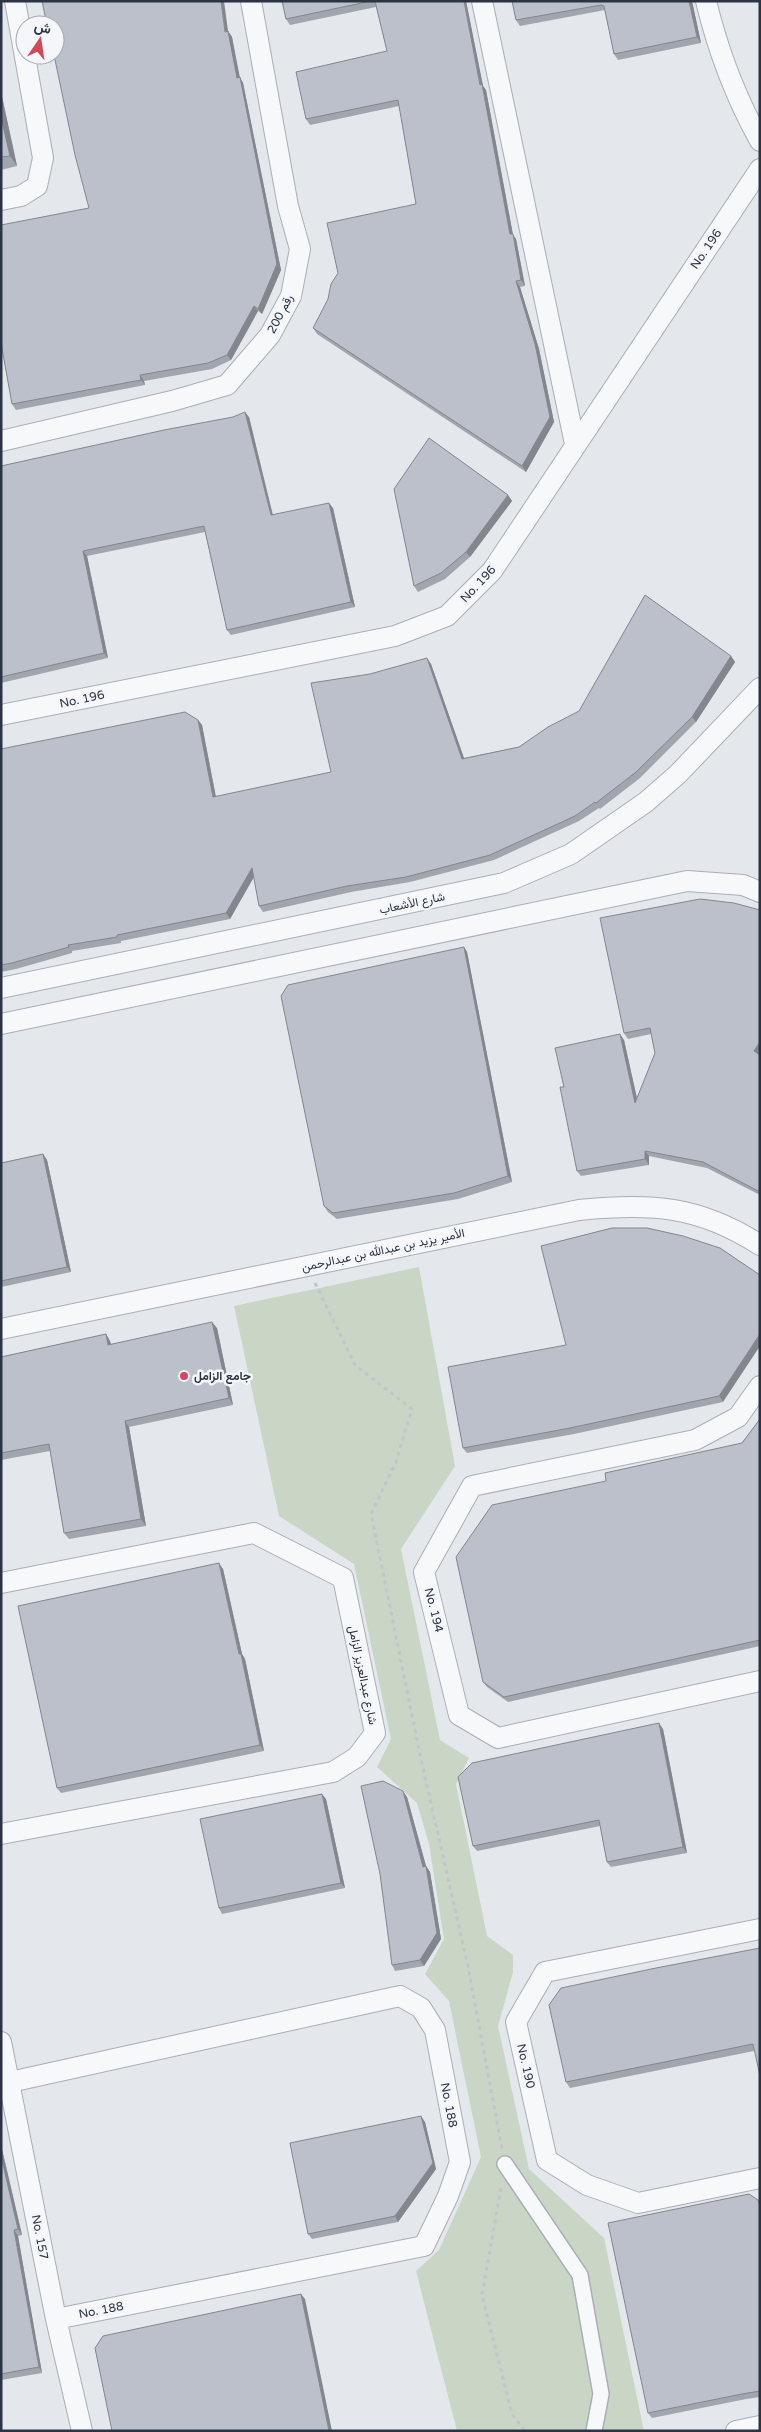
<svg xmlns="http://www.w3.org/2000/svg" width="761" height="2432" viewBox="0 0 761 2432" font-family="'Varela Round',Vazirmatn,sans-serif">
	<rect width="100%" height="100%" fill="#e4e7ec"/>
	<path fill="#c9d6c5" d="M419,1267L455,1466L401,1549L440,1740L469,1758L456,1784L487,1936L513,1955V1972L498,2026L529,2169L604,2238L644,2431H457L416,2271L439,2250L481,2157L449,2001L425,1974L444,1939L429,1844L417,1803L377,1767L391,1739L354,1564L279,1516L234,1306Z"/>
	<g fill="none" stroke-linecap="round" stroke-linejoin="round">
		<g stroke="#a9aeb7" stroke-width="18">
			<path id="pedestrian" d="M505,2164L580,2275L601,2394L594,2431"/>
		</g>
		<g stroke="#a9aeb7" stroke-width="22">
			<path id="minor" d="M482,1L575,444
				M706,1C718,51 735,96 760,141
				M1,200L21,196L37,186L43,158L15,1
				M1,441L172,401L227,385L270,335L291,296L300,249L288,206L251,1
				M1,715L395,636L447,616L492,571L760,169
				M1,988L504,883L571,854L646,802L678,774L760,688
				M1,1024L687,881L743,885L760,892
				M1,1329L579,1210C650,1203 698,1205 760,1245
				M760,1386L738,1417L695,1440L472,1486L424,1572L459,1715L498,1738L760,1681
				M1,1583L254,1533L343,1578L375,1733L357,1757L333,1772L1,1834
				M760,1929L545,1972L516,2022L547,2160L587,2185L638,2203L760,2178
				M1,2042L56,2319L82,2431
				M10,2082L400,1996L421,2008L435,2030L460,2162L448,2196L424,2246L56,2319
				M736,2431L760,2426"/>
		</g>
		<path stroke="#c2c5cb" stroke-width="3" stroke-dasharray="4 4" stroke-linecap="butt" d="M315,1283L355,1365L412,1409L396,1462L371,1514L422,1764L468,1966L502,2149
			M501,2188L482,2295L512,2414L525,2431"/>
		<use href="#pedestrian" stroke="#f7f8fa" stroke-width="15"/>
		<use href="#minor" stroke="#f7f8fa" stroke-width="20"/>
	</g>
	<path fill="#a1a5ae" d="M282,1H466L483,86L486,90L513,235L516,239L525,286L520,287L539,349L554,422L526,472L317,334L313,328L416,204L399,106L310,125L306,119L387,51L376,7L290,25L286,19Z
		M512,1H692L701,43L618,60L614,54L605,10L520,26L516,20Z
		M228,31L232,37L239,77L243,83L281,270L262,314L258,311L231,360L212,369L144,381L145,385L16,410L12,404L89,208Z
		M1,92L17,166L1,170Z
		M249,417L273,515L333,508L355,607L231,635L227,630L205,532L87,556L108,658L1,683V466Z
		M508,495L512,501L470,557L445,579L418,592L414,586Z
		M731,656L735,662L696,722L640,778L600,809L599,808L579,821L494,860L410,882L351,892L263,912L259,906L254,877L230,919L121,941V943L72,951V953L16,969L1,972V749L198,720L202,725L216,797L331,772L431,664L464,758L519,747Z
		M760,910V1195L707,1168L649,1156V1165L581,1176L577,1171L564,1087L624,1040L637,1098L655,1053L651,1034L628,1039L624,1033Z
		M464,947L467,952L512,1182L458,1199L337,1219L328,1212L324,1206Z
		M43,1154L47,1160L71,1272L1,1287V1163Z
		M612,1228L723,1402L574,1434L467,1453L463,1448L566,1345Z
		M217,1328L233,1405L129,1427L146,1526L69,1539L64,1533L50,1451L1,1460V1357L106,1334L110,1341L111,1344Z
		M760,1419V1646L508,1702L487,1687L483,1682L606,1481L742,1443Z
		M223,1569L242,1654L245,1659L264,1751L61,1793L57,1788Z
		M663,1729L687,1853L611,1867L607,1862L600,1826L477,1851L473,1846Z
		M407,1797L426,1866L430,1872L441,1939L424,1966L395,1971L392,1965Z
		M326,1799L345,1888L222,1914L219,1908Z
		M760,1948L754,2051L570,2088L566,2082Z
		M425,2122L436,2169L398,2222L312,2239L308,2234Z
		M1,2145L22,2235L18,2236L42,2373L1,2380Z
		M760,2202V2397L746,2399L652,2418L648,2413Z"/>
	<path fill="#83868d" d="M221,1H224L228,31L232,37L241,83L237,78L225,32Z
		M464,1H466L483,86L486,90L513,235L516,239L525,286L521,280L510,234Z
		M689,1H692L701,43L697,37Z
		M240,77L243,83L281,270L262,314L258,309Z
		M1,92L17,166L10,156L1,117Z
		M516,281L520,287L539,349L554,422L526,472L522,466Z
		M254,306L258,311L231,360L227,355Z
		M140,375L144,381L145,385L141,380Z
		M245,412L249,417L274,521L271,515Z
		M508,495L512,501L470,557L466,552Z
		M329,503L333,508L355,607L351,602Z
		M83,551L87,556L108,658L104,653Z
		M731,656L735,662L696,722L692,717Z
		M427,658L431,664L466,764L462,759Z
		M198,720L202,725L217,803L213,797Z
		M252,868L256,873L230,919L226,913Z
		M464,947L467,952L512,1182L508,1176Z
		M620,1034L624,1040L639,1108L635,1103Z
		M760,1042V1054L758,1057L754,1051Z
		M645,1151L649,1156V1165L645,1159Z
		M43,1154L47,1160L71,1272L67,1267Z
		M212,1322L217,1328L233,1405L229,1398Z
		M106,1334L110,1341L113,1351L108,1345Z
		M760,1334V1346L723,1402L719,1396Z
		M125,1421L129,1427L146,1526L141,1519Z
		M219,1563L223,1569L242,1654L245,1659L264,1751L260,1745Z
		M659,1723L663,1729L687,1853L683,1847Z
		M403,1791L407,1797L426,1866L430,1872L441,1939L424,1966L420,1960L423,1867Z
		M322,1794L326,1799L345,1888L341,1883Z
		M421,2116L425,2122L436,2169L398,2222L395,2216Z
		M1,2145L22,2235L18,2229L1,2156Z
		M14,2230L18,2236L42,2373L39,2367Z
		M301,2294L305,2299L332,2431H329Z"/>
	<path fill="#bbc0ca" stroke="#83868d" d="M42,1H221L225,32L228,31L237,78L240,77L277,264L258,309L254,306L227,355L208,363L140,375L141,380L12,404L1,343V225L89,208L75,155L54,55H55V25H47Z
		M282,1H371L286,19Z
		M375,1H464L480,85L482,84L510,234H513L521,280L516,281L535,344L550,417L522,466L313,328L328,299L331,284L338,273L327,223L416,204L398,100L306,119L296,72L387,51Z
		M512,1H689L697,37L614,54L604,6L601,5L516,20Z
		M1,117L10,156L1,157Z
		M245,412L271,515L329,503L351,602L227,630L204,526L83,551L104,653L1,677V466L164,430L233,417Z
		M429,438L508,495L466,552L441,573L414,586L394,489Z
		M645,595L731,656L692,717L636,772L596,803L595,802L575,816L490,855L406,877L347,886L259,906L252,868L226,913L117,935V937L68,945L69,947L12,963L1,965V749L185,712L198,720L213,797L331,772L311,683L370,674L427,658L462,759L519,747L548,727L579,711Z
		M700,899L734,903L760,910V1042L754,1051L760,1055V1192L703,1162L645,1151V1159L577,1171L560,1087H564L555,1048L620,1034L635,1103L655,1053L650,1028L624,1033L600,918Z
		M464,947L508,1176L454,1193L333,1213L324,1206L281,996L288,985Z
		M43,1154L67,1267L1,1281V1163Z
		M612,1228H647L683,1236L720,1248L760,1275V1334L719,1396L570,1428L463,1448L448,1367L566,1345L541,1246Z
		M212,1322L229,1398L125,1421L141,1519L64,1533L49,1444L1,1453V1357L106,1334L108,1345Z
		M760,1419V1640L504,1697L483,1682L456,1557L492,1505L606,1481L605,1473L742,1443Z
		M219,1563L239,1654H241L260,1745L57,1788L18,1606Z
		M659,1723L683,1847L607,1862L599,1820L473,1846L458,1777L472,1763Z
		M383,1781L403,1791L423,1867L426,1866L437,1933L420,1960L392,1965L380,1874L361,1786Z
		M322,1794L341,1883L219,1908L200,1819Z
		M760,1948V2076L753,2044L566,2082L549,2005L561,1988L656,1968Z
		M421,2116L433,2163L395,2216L308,2234L290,2143Z
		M1,2156L18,2229L14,2230L39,2367L1,2374Z
		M749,2194L758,2200L760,2206V2391L742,2394L648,2413L608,2223Z
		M301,2294L329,2431H112L95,2348L103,2336Z"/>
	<circle fill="#d1495b" stroke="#f4f6f9" stroke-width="2" cx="184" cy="1376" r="5"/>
	<g text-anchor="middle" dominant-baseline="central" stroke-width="5" stroke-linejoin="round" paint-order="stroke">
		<g font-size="12" fill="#2b3445" stroke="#f4f6f9">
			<text transform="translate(706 249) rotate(-56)">No. 196</text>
			<text transform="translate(280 314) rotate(-63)">رقم 200</text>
			<text transform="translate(478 584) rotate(-47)">No. 196</text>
			<text transform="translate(82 699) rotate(-12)">No. 196</text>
			<text transform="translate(412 903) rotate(-12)">شارع الأشعاب</text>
			<text transform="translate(383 1250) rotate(-12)">الأمير يزيد بن عبدالله بن عبدالرحمن</text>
			<text transform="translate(434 1610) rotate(76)">No. 194</text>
			<text transform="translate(363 1675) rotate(78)">شارع عبدالعزيز الزامل</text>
			<text transform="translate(526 2066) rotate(77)">No. 190</text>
			<text transform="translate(449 2105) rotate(79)">No. 188</text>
			<text transform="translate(40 2237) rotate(79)">No. 157</text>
			<text transform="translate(101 2310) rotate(-11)">No. 188</text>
		</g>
		<g font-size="12" font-weight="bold" fill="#2b3445" stroke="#f4f6f9" text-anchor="start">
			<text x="194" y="1376">جامع الزامل</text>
		</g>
	</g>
	<rect width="761" height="2432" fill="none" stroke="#2b3445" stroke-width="5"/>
	<g transform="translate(40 40) rotate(13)"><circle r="24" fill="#f4f6f9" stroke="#a4a8b1"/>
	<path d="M0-4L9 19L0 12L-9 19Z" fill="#d1495b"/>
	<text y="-8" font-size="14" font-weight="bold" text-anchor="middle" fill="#2b3445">ش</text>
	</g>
</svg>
